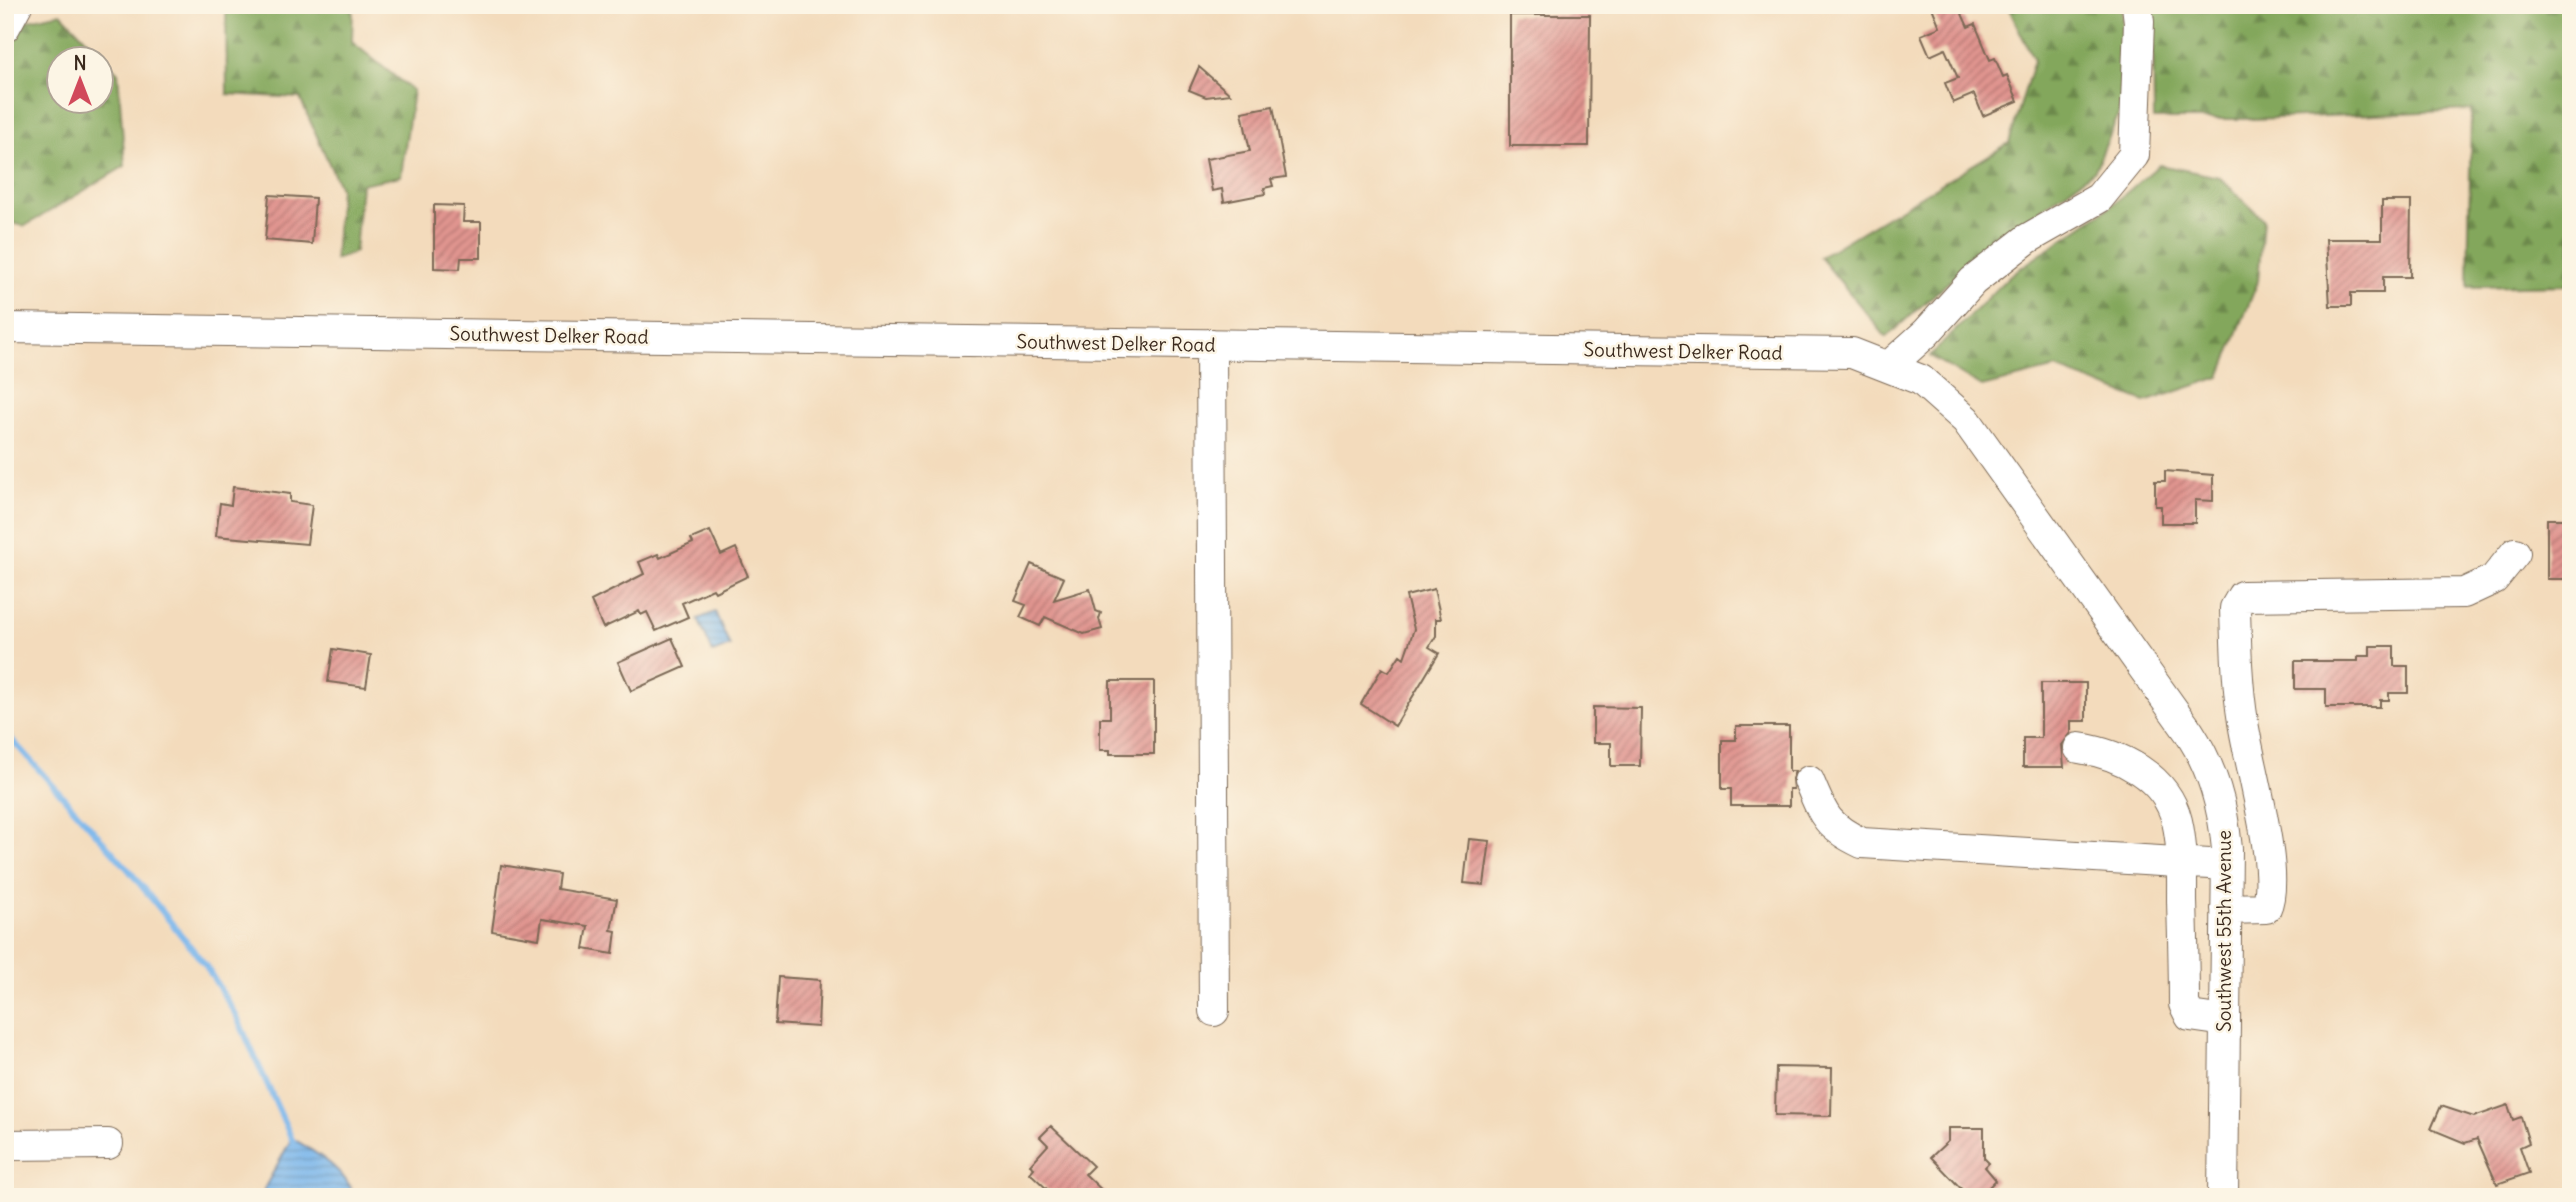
<svg xmlns="http://www.w3.org/2000/svg" width="2576" height="1202" viewBox="0 0 2576 1202" font-family="Delius,sans-serif">
	<defs>
		<pattern id="forest-firs" width="22" height="20" patternUnits="userSpaceOnUse" patternTransform="scale(1.75)"><rect width="22" height="20" fill="#83a75c"/><path d="M5 1l3.5 6h-7zM16 11l3.5 6h-7z" fill="#6c884b"/></pattern>
		<pattern id="water-rules" width="6" height="5" patternUnits="userSpaceOnUse" patternTransform="scale(1.75)"><rect width="6" height="5" fill="#79b6ec"/><path d="M0 2.5h6" fill="none" stroke="#6494bf"/></pattern>
		<pattern id="building-hatch" width="6" height="6" patternUnits="userSpaceOnUse" patternTransform="scale(1.75)"><rect width="6" height="6" fill="#e0948f"/><path d="M-1 1l2-2M0 6l6-6M5 7l2-2" fill="none" stroke="#b77974"/></pattern>
	</defs>
	<rect width="100%" height="100%" fill="#fcf5e5"/>
	<filter id="ink" filterUnits="userSpaceOnUse"><feTurbulence type="fractalNoise" baseFrequency=".0143" numOctaves="2"/><feDisplacementMap in="SourceGraphic" scale="14" xChannelSelector="R" yChannelSelector="G"/><feConvolveMatrix kernelMatrix="1 2 1 2 8 2 1 2 1" color-interpolation-filters="sRGB"/></filter>
	<filter id="wash" filterUnits="userSpaceOnUse"><feTurbulence type="fractalNoise" baseFrequency=".00686" numOctaves="4" result="noise"/><feDisplacementMap in="SourceGraphic" scale="28" xChannelSelector="R" yChannelSelector="G"/><feGaussianBlur stdDeviation="1.57" result="paint"/><feColorMatrix in="noise" values="0 0 0 0 0 0 0 0 0 0 0 0 0 0 0 0 0 1.4 0 .05"/><feComposite in="paint" operator="in"/></filter>
	<g filter="url(#wash)">
		<rect width="100%" height="100%" fill="#f3dbbc"/>
		<path fill="url(#forest-firs)" stroke="#5f683d" stroke-width="2" fill-rule="evenodd" d="M226,5H353L352,42L413,91L401,176L361,184L355,252L335,260L340,188L300,98L227,94Z
			M2007,5H2122L2123,104L2095,170L1986,249L1886,337L1820,257L2009,143L2034,60Z
			M2153,5H2571V285L2468,287L2471,110L2253,119H2154Z
			M61,13L118,73L125,166L25,226L5,222V48L15,23ZM60,60H102V102H60Z
			M2159,165L2219,177L2263,219L2258,281L2220,377L2145,402L2056,368L1982,387L1930,356L2009,276L2111,206Z"/>
		<path fill="url(#water-rules)" stroke="#5a7085" stroke-width="2" d="M715,612L730,646L713,653L698,619Z
			M292,1138C317,1154 344,1168 355,1197H264V1189Z"/>
		<g fill="none" stroke-linecap="round" stroke-linejoin="round">
			<path stroke="#79b6ec" stroke-width="6" d="M5,732L128,869L206,966L237,1017L294,1144"/>
		</g>
		<g id="blocks">
			<path fill="url(#building-hatch)" d="M1931,5H1958L1968,27L1975,24L1990,60L1995,58L2003,77L2007,75L2018,101L1983,116L1974,94L1953,103L1945,83L1958,78L1945,49L1930,56L1921,35L1940,27Z
				M1510,15H1590L1589,146H1510Z
				M1199,67L1230,94L1206,97L1189,90Z
				M1273,106L1286,177L1271,179L1273,186L1264,188L1265,194L1224,202L1222,189L1212,191L1206,159L1250,151L1242,112Z
				M269,195L315,198L312,244L265,240Z
				M2382,201H2411L2410,277H2383V293H2351V306H2330L2326,239H2382Z
				M434,205L464,206L463,222H481V258H461L460,269L434,268Z
				M2165,471L2213,475V501L2195,500V523H2161V506H2155V481H2165Z
				M233,487L290,494V502L312,505L307,544L216,536L220,503L231,505Z
				M2547,519H2571V579H2547Z
				M710,531L721,555L736,548L748,576L715,592L713,589L682,603L688,617L656,631L647,612L641,615L639,611L603,628L591,601L644,574L639,562L658,554L660,558L693,543L691,539Z
				M1031,564L1064,578L1054,600L1090,589L1096,611L1101,613L1099,619L1102,629L1084,634L1045,617L1040,626L1020,617L1026,605L1015,601Z
				M1434,589L1441,619H1436V636L1429,647L1439,653L1395,726L1361,704L1382,668L1389,672L1400,655L1404,658L1414,629L1406,596Z
				M672,638L685,667L631,691L618,662Z
				M2370,646H2394V666H2408V693H2389V700H2380V707H2326V689H2295V661H2358V656H2370Z
				M333,649L371,655L366,687L328,682Z
				M1110,681H1154V754H1110V750H1100V718H1110Z
				M2041,683H2086V721H2071V733L2062,745L2064,767H2023V738H2041Z
				M1593,707L1641,708L1640,766H1611V743H1593Z
				M1736,726H1789V771H1795L1792,779L1793,789H1789V806H1731V789H1722V740H1736Z
				M1469,839L1490,841L1484,885L1464,883Z
				M501,865L559,874L557,889L617,899L611,930L616,931L613,954L584,949L588,926L542,919L539,939L492,931Z
				M778,977L820,980L818,1027L775,1024Z
				M1776,1067L1832,1068L1831,1116L1775,1115Z
				M2508,1105L2513,1120L2521,1117L2529,1143L2520,1147L2529,1173L2497,1184L2477,1139L2465,1143L2431,1129L2441,1106L2474,1117Z
				M1051,1126L1093,1166L1085,1174L1109,1197H1071L1065,1191H1049L1030,1173L1034,1168L1030,1165L1048,1145L1040,1137Z
				M1948,1128H1984V1158L1989,1163L1985,1167L1996,1180L1979,1197H1969L1931,1157L1948,1141Z"/>
		</g>
	</g>
	<g filter="url(#ink)">
		<use href="#blocks" fill-opacity="0" stroke="#7b6855" stroke-width="2"/>
		<g fill="none" stroke-linecap="round" stroke-linejoin="round">
			<g stroke="#7b6855" stroke-width="32">
				<path id="minor" d="M5,27L17,5
					M5,328L1852,353L1921,380L1966,420L2189,732C2213,769 2223,806 2227,849L2223,1197
					M1211,344L1214,1011
					M1888,367L1926,333L1973,281L2027,239L2099,198L2134,155L2139,22L2137,5
					M2079,748C2120,754 2166,776 2177,821C2183,847 2182,874 2182,901C2183,935 2184,969 2184,1004L2190,1016L2225,1021
					M1809,781C1823,815 1827,827 1862,843L2226,865
					M2226,909L2266,908C2282,875 2249,764 2243,722C2237,685 2236,646 2235,608L2242,596L2464,593L2494,579L2515,553
					M5,1145L108,1144"/>
			</g>
			<use href="#minor" stroke="#fff" stroke-width="30"/>
		</g>
	</g>
	<g text-anchor="middle" dominant-baseline="central" stroke-width="5" stroke-linejoin="round" paint-order="stroke">
		<g font-size="19" fill="#3b2a1e" stroke="#fcf5e5">
			<text transform="translate(549 335) rotate(1)">Southwest Delker Road</text>
			<text transform="translate(1116 343) rotate(1)">Southwest Delker Road</text>
			<text transform="translate(1683 351) rotate(1)">Southwest Delker Road</text>
			<text transform="translate(2224 931) rotate(-90)">Southwest 55th Avenue</text>
		</g>
	</g>
	<rect width="2576" height="1202" fill="none" stroke="#fcf5e5" stroke-width="28"/>
	<g transform="translate(80 80)"><circle r="33" fill="#fcf5e5" stroke="#afa495" stroke-width="2"/>
	<path d="M0-5L12 26L0 18L-12 26Z" fill="#d1495b"/>
	<text y="-10" font-size="19" font-weight="bold" text-anchor="middle" fill="#3b2a1e">N</text>
	</g>
</svg>
